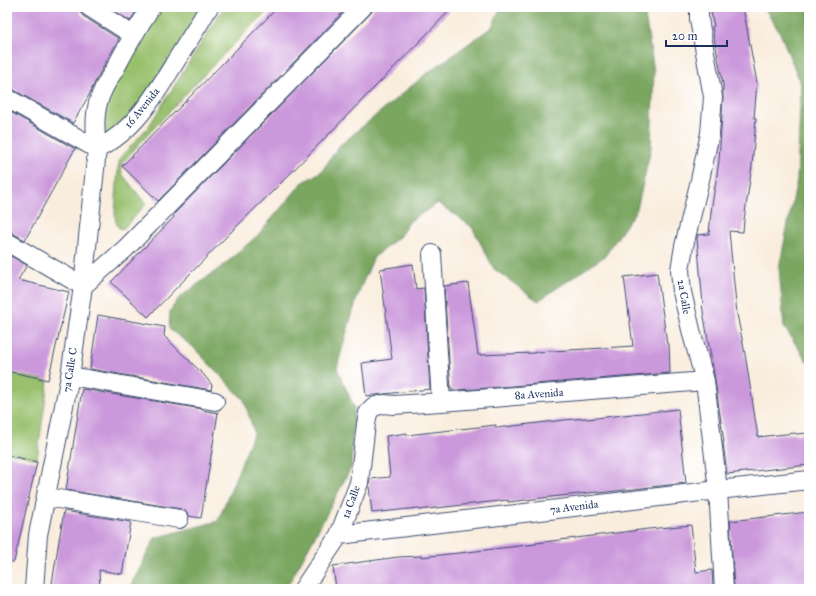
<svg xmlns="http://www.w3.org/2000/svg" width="816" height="596" viewBox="0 0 816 596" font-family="'IM FELL Great Primer',serif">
	<rect width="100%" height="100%" fill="#fff"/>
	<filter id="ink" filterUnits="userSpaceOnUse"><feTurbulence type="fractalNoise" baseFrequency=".025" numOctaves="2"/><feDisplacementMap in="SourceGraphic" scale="8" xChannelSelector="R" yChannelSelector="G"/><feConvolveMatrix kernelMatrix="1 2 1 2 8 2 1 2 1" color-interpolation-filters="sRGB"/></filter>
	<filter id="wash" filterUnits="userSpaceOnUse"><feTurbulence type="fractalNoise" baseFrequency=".012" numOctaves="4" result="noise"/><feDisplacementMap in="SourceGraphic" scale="16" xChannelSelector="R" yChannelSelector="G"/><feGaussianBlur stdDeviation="0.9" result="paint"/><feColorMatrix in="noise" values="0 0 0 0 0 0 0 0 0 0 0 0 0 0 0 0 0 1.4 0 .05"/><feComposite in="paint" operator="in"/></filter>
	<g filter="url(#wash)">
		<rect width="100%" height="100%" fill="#f9eddd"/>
		<path fill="#98c06d" stroke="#5a7866" d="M151,7H209L113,139L95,134L96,117Z
			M224,7H272C219,57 170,110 121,164L122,174L146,204L123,229L119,228L116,222L115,213L118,168L120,158L149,126Z
			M7,373L48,381L37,459L7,452Z"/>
		<path fill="#7aa660" stroke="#4a6a5f" d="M501,7H644L645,16L654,71L651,148L637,209L605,256L538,301L494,269L472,227L438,203L410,221L399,237L374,257L360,289L347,331L337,368L354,407L351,468L316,534L286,589H129L155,538L218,521L254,432L244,400L192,346L169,329L170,311L179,298L225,264L258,235L302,183L322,171L339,146L426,74L492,27Z
			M764,7H809V364L784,327L779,268L797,180L801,84L780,33Z"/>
		<g id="blocks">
			<path fill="#cb98db" d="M7,7H79L80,12L83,16L119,39L96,80L89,95L73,123L12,89L7,88Z
				M109,7H139L130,21Z
				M278,7H348L158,201L122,166Z
				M373,7H453L424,37L278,186L229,234L148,317L111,282L174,217L173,215L370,14L373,10Z
				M710,7H743L757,83L754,118H756L752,166L744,220L743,232L729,231L737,314L745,354L758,437L795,433L796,434L809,433V465L727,474L723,442H724L715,380L702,305L703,304L697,238V235L709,234L711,212L719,161L723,98V84L712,27L714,26Z
				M7,110L75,149L25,240L12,233L7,232Z
				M7,254L27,265L18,280L69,292L48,380L7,371Z
				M413,264L416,289L424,288L430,389L366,396L362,363L392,359L380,269Z
				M657,273L667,344H669L670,373L476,389L451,390L444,286L468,283L478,355L535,353V352L603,348L633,346L624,277Z
				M98,315L165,327L164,336L204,375L212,385L211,390L90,369Z
				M82,389L202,409V410L218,413L201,518L189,516L186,511L181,509L66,490Z
				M678,409L686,483L598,493V492L551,497L508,502V500L418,510V508L372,513L369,486L370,479L390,477L386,436L407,433V435L496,425V428L564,420L586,418L587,419Z
				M7,455L37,462L14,562H7Z
				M64,511L131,522L122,574L99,570L100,589H51Z
				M809,512V589H734L730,521Z
				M691,525L696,572L712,570L713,589H336L333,566L398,557L421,556V557L468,552L536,544V543L648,529Z"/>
		</g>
	</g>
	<g filter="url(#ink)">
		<use href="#blocks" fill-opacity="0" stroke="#3c4c71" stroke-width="1"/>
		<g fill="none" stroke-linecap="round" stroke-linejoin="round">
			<g stroke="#3c4c71" stroke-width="20">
				<path id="street" d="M89,7L133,35
					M699,7V19L713,97L710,133L700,180L684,246L680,270L682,292L692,334L705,381L718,490L724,589
					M7,98L97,149
					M97,149C133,132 154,97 174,64C186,45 198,26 209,7
					M7,242L83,286L125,249L363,7
					M432,254L441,402
					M70,376L215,401
					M46,497L179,519
					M339,535L718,490L809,480
					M34,589L38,535L70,376L83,286L97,149C95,133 94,118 98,103C101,92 109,78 115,69C126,48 138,27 151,7
					M303,589L339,535L359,483L366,424L368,413L373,407L384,404L393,405L441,402L705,381"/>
			</g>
			<use href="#street" stroke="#fff" stroke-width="18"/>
		</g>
	</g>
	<g text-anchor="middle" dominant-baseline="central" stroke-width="3" stroke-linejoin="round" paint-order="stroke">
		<g font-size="11" fill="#1b2f5e" stroke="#fff">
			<text transform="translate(142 108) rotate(-51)">16 Avenida</text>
			<text transform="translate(684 297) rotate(80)">2a Calle</text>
			<text transform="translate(70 370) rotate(-81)">7a Calle C</text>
			<text transform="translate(539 394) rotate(-4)">8a Avenida</text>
			<text transform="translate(351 502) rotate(-70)">1a Calle</text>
			<text transform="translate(574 507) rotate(-7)">7a Avenida</text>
		</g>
	</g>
	<rect width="816" height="596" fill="none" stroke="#fff" stroke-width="24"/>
	<path d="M666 40v6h61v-6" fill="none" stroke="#1b2f5e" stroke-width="2"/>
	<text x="672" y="40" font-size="12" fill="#1b2f5e" stroke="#ffffff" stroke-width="3" paint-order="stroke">20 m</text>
</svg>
